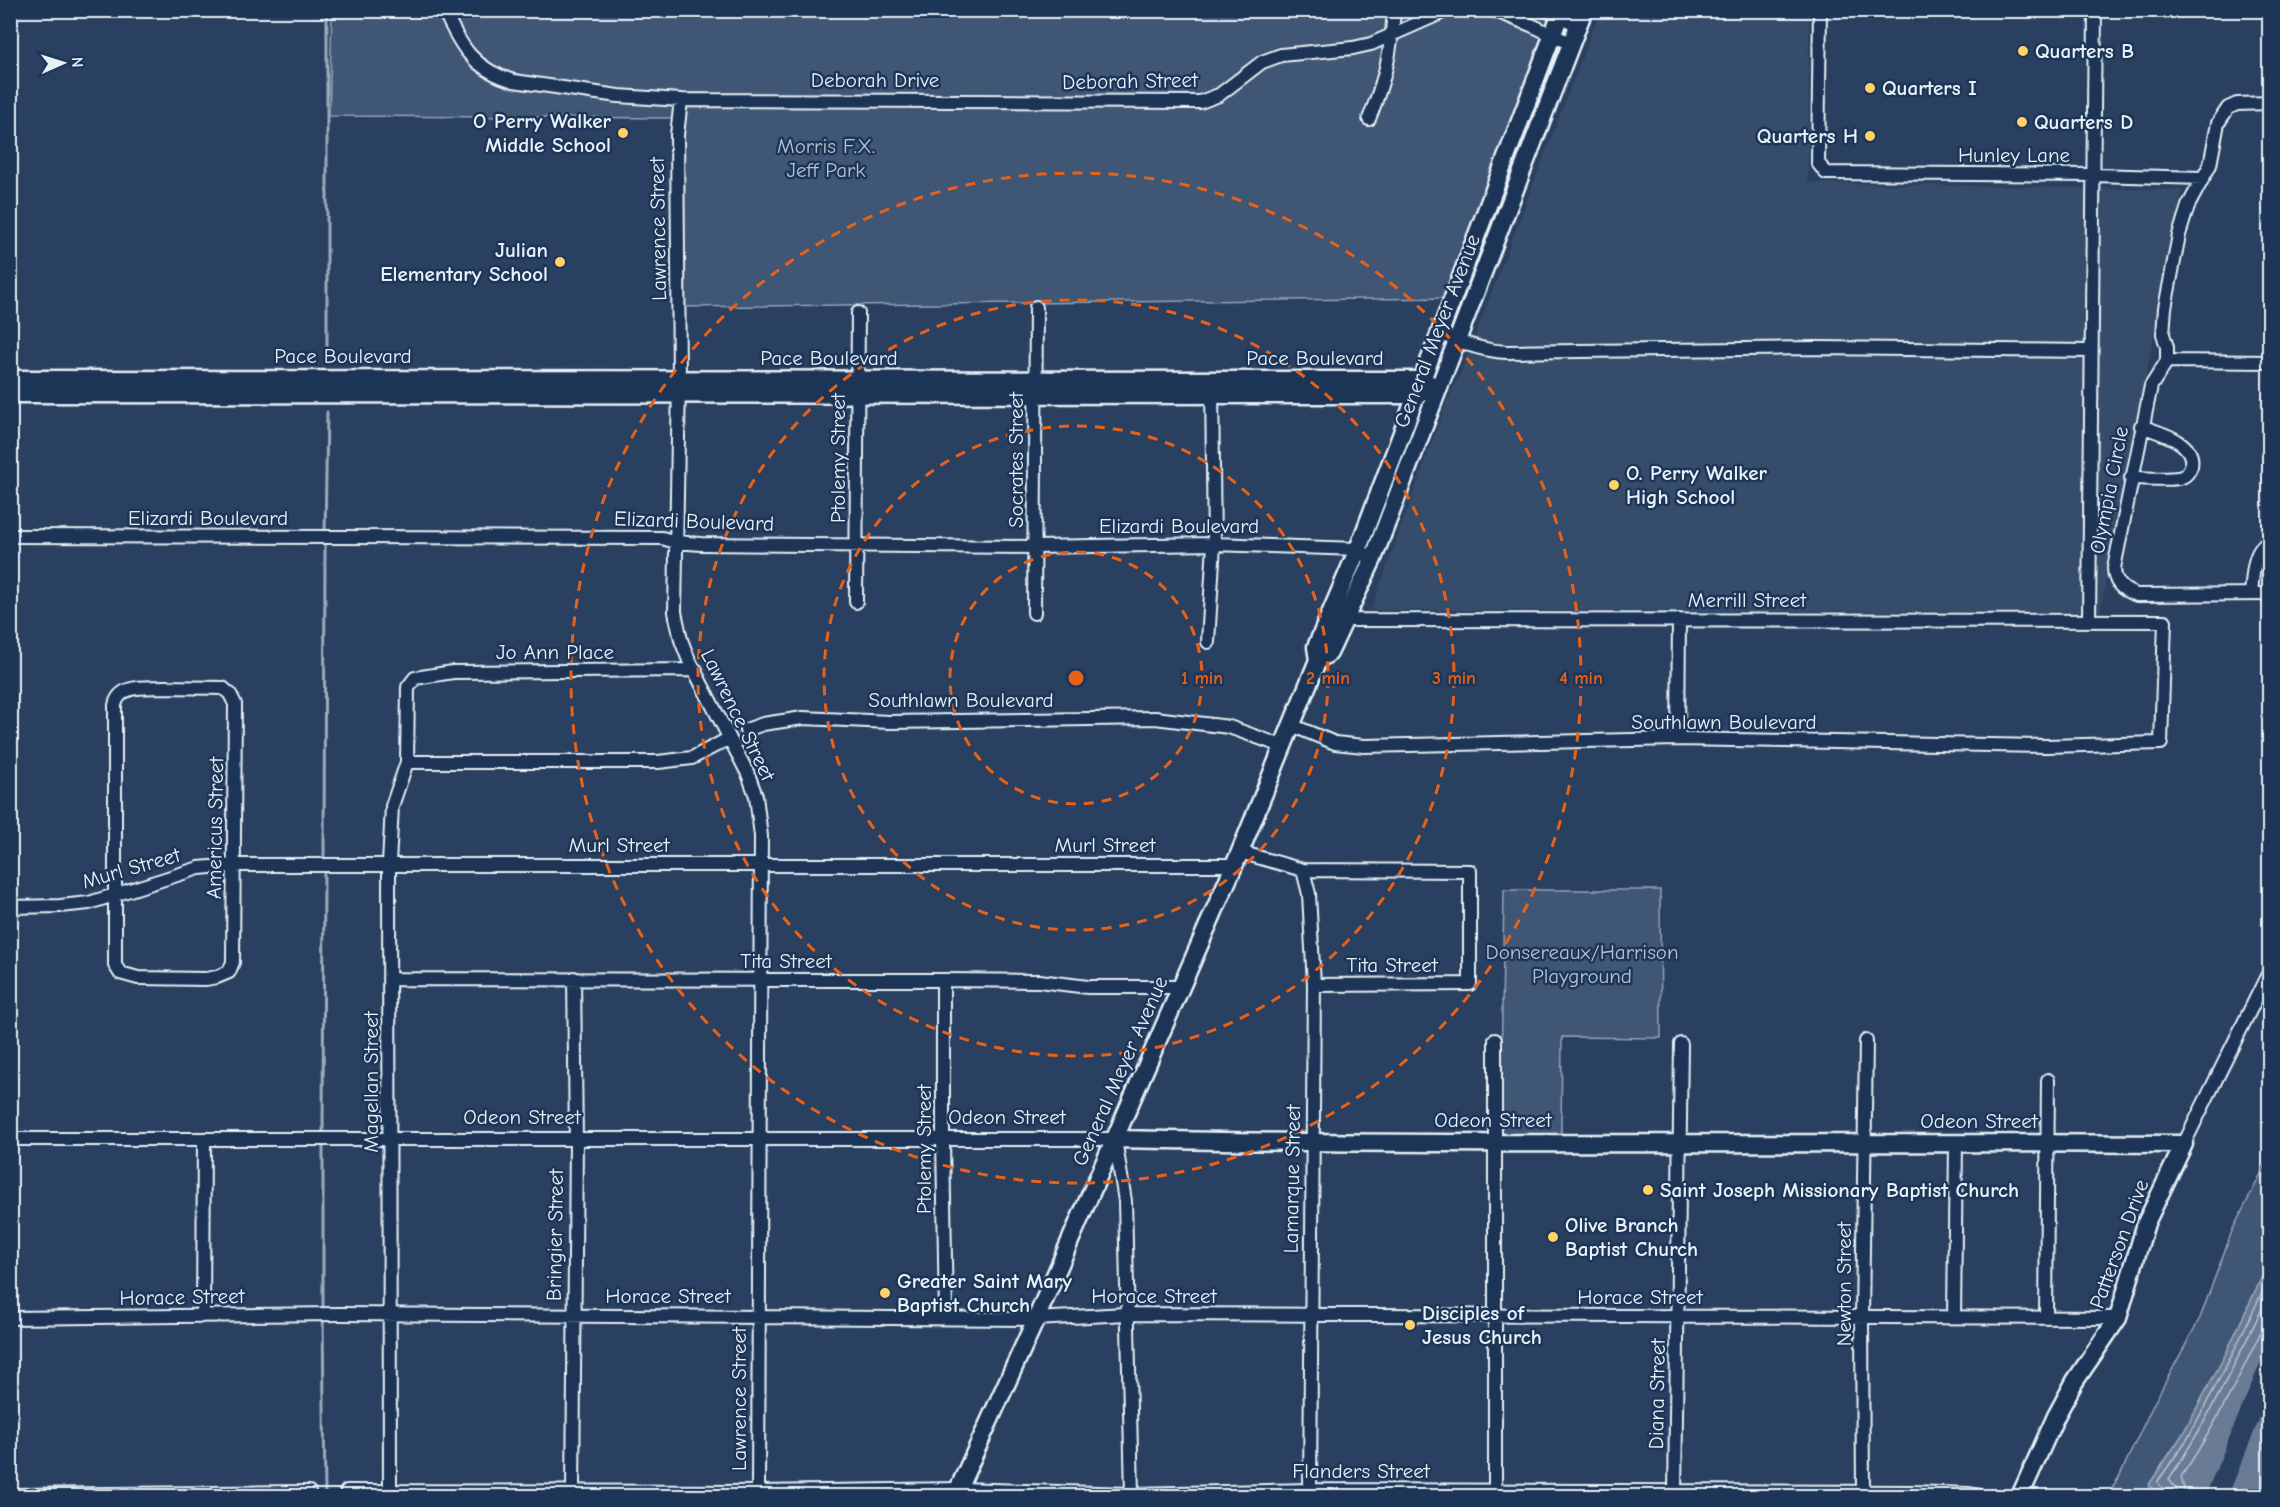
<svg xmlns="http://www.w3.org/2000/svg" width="2280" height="1507" viewBox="0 0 2280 1507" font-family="'Comic Neue',sans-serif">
	<rect width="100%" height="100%" fill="#294061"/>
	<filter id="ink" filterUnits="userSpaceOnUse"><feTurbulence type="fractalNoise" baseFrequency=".0167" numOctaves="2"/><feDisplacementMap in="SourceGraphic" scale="12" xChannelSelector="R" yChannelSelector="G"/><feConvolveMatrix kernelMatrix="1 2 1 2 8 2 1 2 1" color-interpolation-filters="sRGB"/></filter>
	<g filter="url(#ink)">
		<path fill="#364d6b" d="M1600,11H1809L1808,183L2182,190L2100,612L1371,610L1447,401L1461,372Z"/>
		<path fill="#415774" stroke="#94a4b6" stroke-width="1.5" d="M332,11H1556L1453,298L679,307L678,118L329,116Z
			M1504,890H1660L1661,1038L1562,1037L1561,1134L1500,1135Z
			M2269,1158V1277L2154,1496H2106L2118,1479L2153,1405L2200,1318L2232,1231Z"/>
		<path fill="#6b7c95" stroke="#9dabbd" stroke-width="1.5" d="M2269,1262V1496H2165L2148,1486L2182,1435L2225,1355Z"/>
		<path fill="#294061" d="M2269,1342V1395L2228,1496H2205Z"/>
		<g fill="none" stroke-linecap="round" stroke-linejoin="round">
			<path stroke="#b6c2d0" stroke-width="1.5" d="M2170,1496L2168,1491L2159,1485L2158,1481L2188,1438L2231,1357L2270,1276
				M2177,1496L2176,1489L2169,1479C2209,1419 2238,1357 2270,1293
				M2186,1496L2181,1477C2216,1425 2243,1370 2270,1313"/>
			<path stroke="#9dabbd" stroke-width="3" d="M327,357V10
				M325,535L327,412
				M324,862L325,541
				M323,1135L324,868
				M323,1312V1141
				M323,1318L325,1496"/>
			<g stroke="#e8f1f8" stroke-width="16">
				<path id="street" d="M444,10C460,46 474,70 514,81L618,96L681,100L1200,102L1219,95L1262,62L1281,55L1353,48L1371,44L1448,10
					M1493,10L1531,25L1570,43
					M1546,10L1578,25
					M1820,10L1818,163L1826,173L2093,175L2203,178
					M681,100L677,135L679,379L675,612L681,640L688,658L748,774L756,796L761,836L758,1492
					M2270,103L2237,104L2228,108L2218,123L2210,165L2188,206L2179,235L2165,308L2163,334L2167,347V361L2151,386L2114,568C2114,583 2123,591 2137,595L2270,594
					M1369,119C1385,79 1391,54 1394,10
					M1440,333C1461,343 1483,351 1507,352L1817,348L2091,351
					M2167,361L2270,362
					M2131,478C2146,478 2163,480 2178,478C2185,477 2189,472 2191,466C2196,441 2159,433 2141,426
					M10,536L662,538L676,542L701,544L1034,547L1214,544L1358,549L1373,559
					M2251,594C2253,578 2252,548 2270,542
					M856,602L858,313
					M1034,613L1036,307
					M2089,620L2095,10
					M1208,642L1214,544L1212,388
					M165,687L223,688L230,694L235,704L233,962L229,972L217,977L206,979L138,978L120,973L115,965V705C120,683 147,688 165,687Z
					M1291,725L1335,743L1364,746L1678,739L2046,746L2161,743L2165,621L1345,620L1339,617
					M746,730L763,724L803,718L890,722L1155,718L1229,727L1282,746
					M1678,739L1679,620
					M407,762H658L692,758L728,739
					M1240,852L1303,870L1470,871V984L1314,985
					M1303,870L1309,894L1314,985L1310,1490
					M10,907L60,906L89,903L199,868L234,865H1234
					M390,979L943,980L1039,981L1088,987H1181
					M943,980V1139L946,1318
					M10,1139H1115L1125,1201L1132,1494
					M2184,1144L2270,970
					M203,1316L204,1139
					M1954,1317L1956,1143
					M2046,1317L2048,1080
					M10,1318L339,1314L1036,1319L1126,1314L2118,1318
					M347,1491L758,1492L959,1489L1132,1494L1310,1490L1912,1492L1968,1494L1980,1496
					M390,1491L389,864L392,806L407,762L408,687L415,678L453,672L696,670
					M1675,1492L1681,1044
					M1863,1492L1862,1318L1866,1041
					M573,1493L576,1140L574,978
					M10,1495L309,1492
					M1495,1496V1040"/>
			</g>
			<g stroke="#e8f1f8" stroke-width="21">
				<path id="secondary" d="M10,379L1422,380L1439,388
					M10,394L1416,395L1424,392
					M1318,660L1329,653L1373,559L1584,10
					M1115,1139C1471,1147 1828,1141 2184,1144L2146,1223L2118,1318L2075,1381L2056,1416L2020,1496
					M955,1496L1036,1319L1240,852L1318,660L1316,647L1358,549L1562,10"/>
			</g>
			<use href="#street" stroke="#1d3557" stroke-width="12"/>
			<use href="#secondary" stroke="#1d3557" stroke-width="16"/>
		</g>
	</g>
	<g fill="none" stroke="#e86118" stroke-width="3" stroke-dasharray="10 8">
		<circle cx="1076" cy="678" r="126"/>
		<circle cx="1076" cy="678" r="252"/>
		<circle cx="1076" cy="678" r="378"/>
		<circle cx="1076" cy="678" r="505"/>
	</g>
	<g fill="#ffd166" stroke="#1d3557" stroke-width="2">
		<circle cx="2023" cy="51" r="6"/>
		<circle cx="1870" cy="88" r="6"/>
		<circle cx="2022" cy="122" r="6"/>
		<circle cx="623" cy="133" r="6"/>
		<circle cx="1870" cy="136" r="6"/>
		<circle cx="560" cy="262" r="6"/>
		<circle cx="1614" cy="485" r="6"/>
		<circle cx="1648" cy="1190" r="6"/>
		<circle cx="1553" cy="1237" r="6"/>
		<circle cx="885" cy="1293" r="6"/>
		<circle cx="1410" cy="1325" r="6"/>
	</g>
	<g text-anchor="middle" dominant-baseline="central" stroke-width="5" stroke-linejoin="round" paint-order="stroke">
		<g font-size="21" font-weight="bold" fill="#e8f1f8" stroke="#1d3557" text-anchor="start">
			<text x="2035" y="51">Quarters B</text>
			<text x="1882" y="88">Quarters I</text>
			<text x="611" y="121" text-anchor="end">O Perry Walker<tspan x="611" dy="24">Middle School</tspan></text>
			<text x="2034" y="122">Quarters D</text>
			<text x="1858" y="136" text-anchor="end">Quarters H</text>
			<text x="548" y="250" text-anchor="end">Julian<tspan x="548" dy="24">Elementary School</tspan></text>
			<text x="1626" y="473">O. Perry Walker<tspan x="1626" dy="24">High School</tspan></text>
			<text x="1660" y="1190">Saint Joseph Missionary Baptist Church</text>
			<text x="1565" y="1225">Olive Branch<tspan x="1565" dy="24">Baptist Church</tspan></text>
			<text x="897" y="1281">Greater Saint Mary<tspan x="897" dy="24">Baptist Church</tspan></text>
			<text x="1422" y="1313">Disciples of<tspan x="1422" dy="24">Jesus Church</tspan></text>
		</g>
		<g font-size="21" fill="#e8f1f8" stroke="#1d3557">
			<text x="875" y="80">Deborah Drive</text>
			<text transform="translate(1130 81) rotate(-1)">Deborah Street</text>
			<text x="2014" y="155">Hunley Lane</text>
			<text transform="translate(658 229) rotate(-91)">Lawrence Street</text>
			<text transform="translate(1437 331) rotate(-69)">General Meyer Avenue</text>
			<text x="343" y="356">Pace Boulevard</text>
			<text x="829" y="358">Pace Boulevard</text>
			<text x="1315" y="358">Pace Boulevard</text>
			<text transform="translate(838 458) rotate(-90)">Ptolemy Street</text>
			<text transform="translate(1016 460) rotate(-90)">Socrates Street</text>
			<text transform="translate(2109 490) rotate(-79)">Olympia Circle</text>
			<text x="208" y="518">Elizardi Boulevard</text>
			<text transform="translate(694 521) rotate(2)">Elizardi Boulevard</text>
			<text x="1179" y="526">Elizardi Boulevard</text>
			<text x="1747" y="600">Merrill Street</text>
			<text x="555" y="652">Jo Ann Place</text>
			<text x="961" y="700">Southlawn Boulevard</text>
			<text transform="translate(738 715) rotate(64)">Lawrence Street</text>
			<text x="1724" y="722">Southlawn Boulevard</text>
			<text transform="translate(215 828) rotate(-89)">Americus Street</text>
			<text x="619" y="845">Murl Street</text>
			<text x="1105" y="845">Murl Street</text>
			<text transform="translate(131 868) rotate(-16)">Murl Street</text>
			<text x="786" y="961">Tita Street</text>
			<text x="1392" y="965">Tita Street</text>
			<text transform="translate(1120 1071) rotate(-66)">General Meyer Avenue</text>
			<text transform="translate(371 1082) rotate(-90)">Magellan Street</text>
			<text x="522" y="1117">Odeon Street</text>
			<text x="1007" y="1117">Odeon Street</text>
			<text x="1493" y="1120">Odeon Street</text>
			<text x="1979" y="1121">Odeon Street</text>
			<text transform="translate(924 1149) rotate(-90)">Ptolemy Street</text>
			<text transform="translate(1292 1179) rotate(-89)">Lamarque Street</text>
			<text transform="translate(555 1235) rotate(-89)">Bringier Street</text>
			<text transform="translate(2119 1244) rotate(-70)">Patterson Drive</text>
			<text transform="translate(1844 1284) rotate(-90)">Newton Street</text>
			<text x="668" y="1296">Horace Street</text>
			<text x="1154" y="1296">Horace Street</text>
			<text transform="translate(182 1297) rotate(-1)">Horace Street</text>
			<text x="1640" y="1297">Horace Street</text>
			<text transform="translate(1657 1394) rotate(-89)">Diana Street</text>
			<text transform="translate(739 1399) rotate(-90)">Lawrence Street</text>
			<text x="1361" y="1471">Flanders Street</text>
		</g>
		<g font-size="21" fill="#b6c3d0" stroke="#1d3557">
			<text x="826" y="146">Morris F.X.<tspan x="826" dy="24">Jeff Park</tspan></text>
			<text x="1582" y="952">Donsereaux/Harrison<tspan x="1582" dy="24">Playground</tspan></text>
		</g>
	</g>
	<circle cx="1076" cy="678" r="9" fill="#e86118" stroke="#1d3557" stroke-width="3"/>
	<g font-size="18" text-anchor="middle" font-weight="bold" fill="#e86118" stroke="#1d3557" stroke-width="5" stroke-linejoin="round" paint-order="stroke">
		<text x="1202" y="684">1 min</text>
		<text x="1328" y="684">2 min</text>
		<text x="1454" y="684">3 min</text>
		<text x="1581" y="684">4 min</text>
	</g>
	<rect width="2280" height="1507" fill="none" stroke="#1d3557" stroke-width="36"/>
	<rect x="18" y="18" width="2244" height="1471" fill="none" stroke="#e8f1f8" stroke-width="2" filter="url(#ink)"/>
	<g transform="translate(63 63) rotate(87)" stroke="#1d3557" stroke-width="4.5" paint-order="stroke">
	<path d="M0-4.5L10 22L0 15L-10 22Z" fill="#e8f1f8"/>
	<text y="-9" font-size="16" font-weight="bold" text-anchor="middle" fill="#e8f1f8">N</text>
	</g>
</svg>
